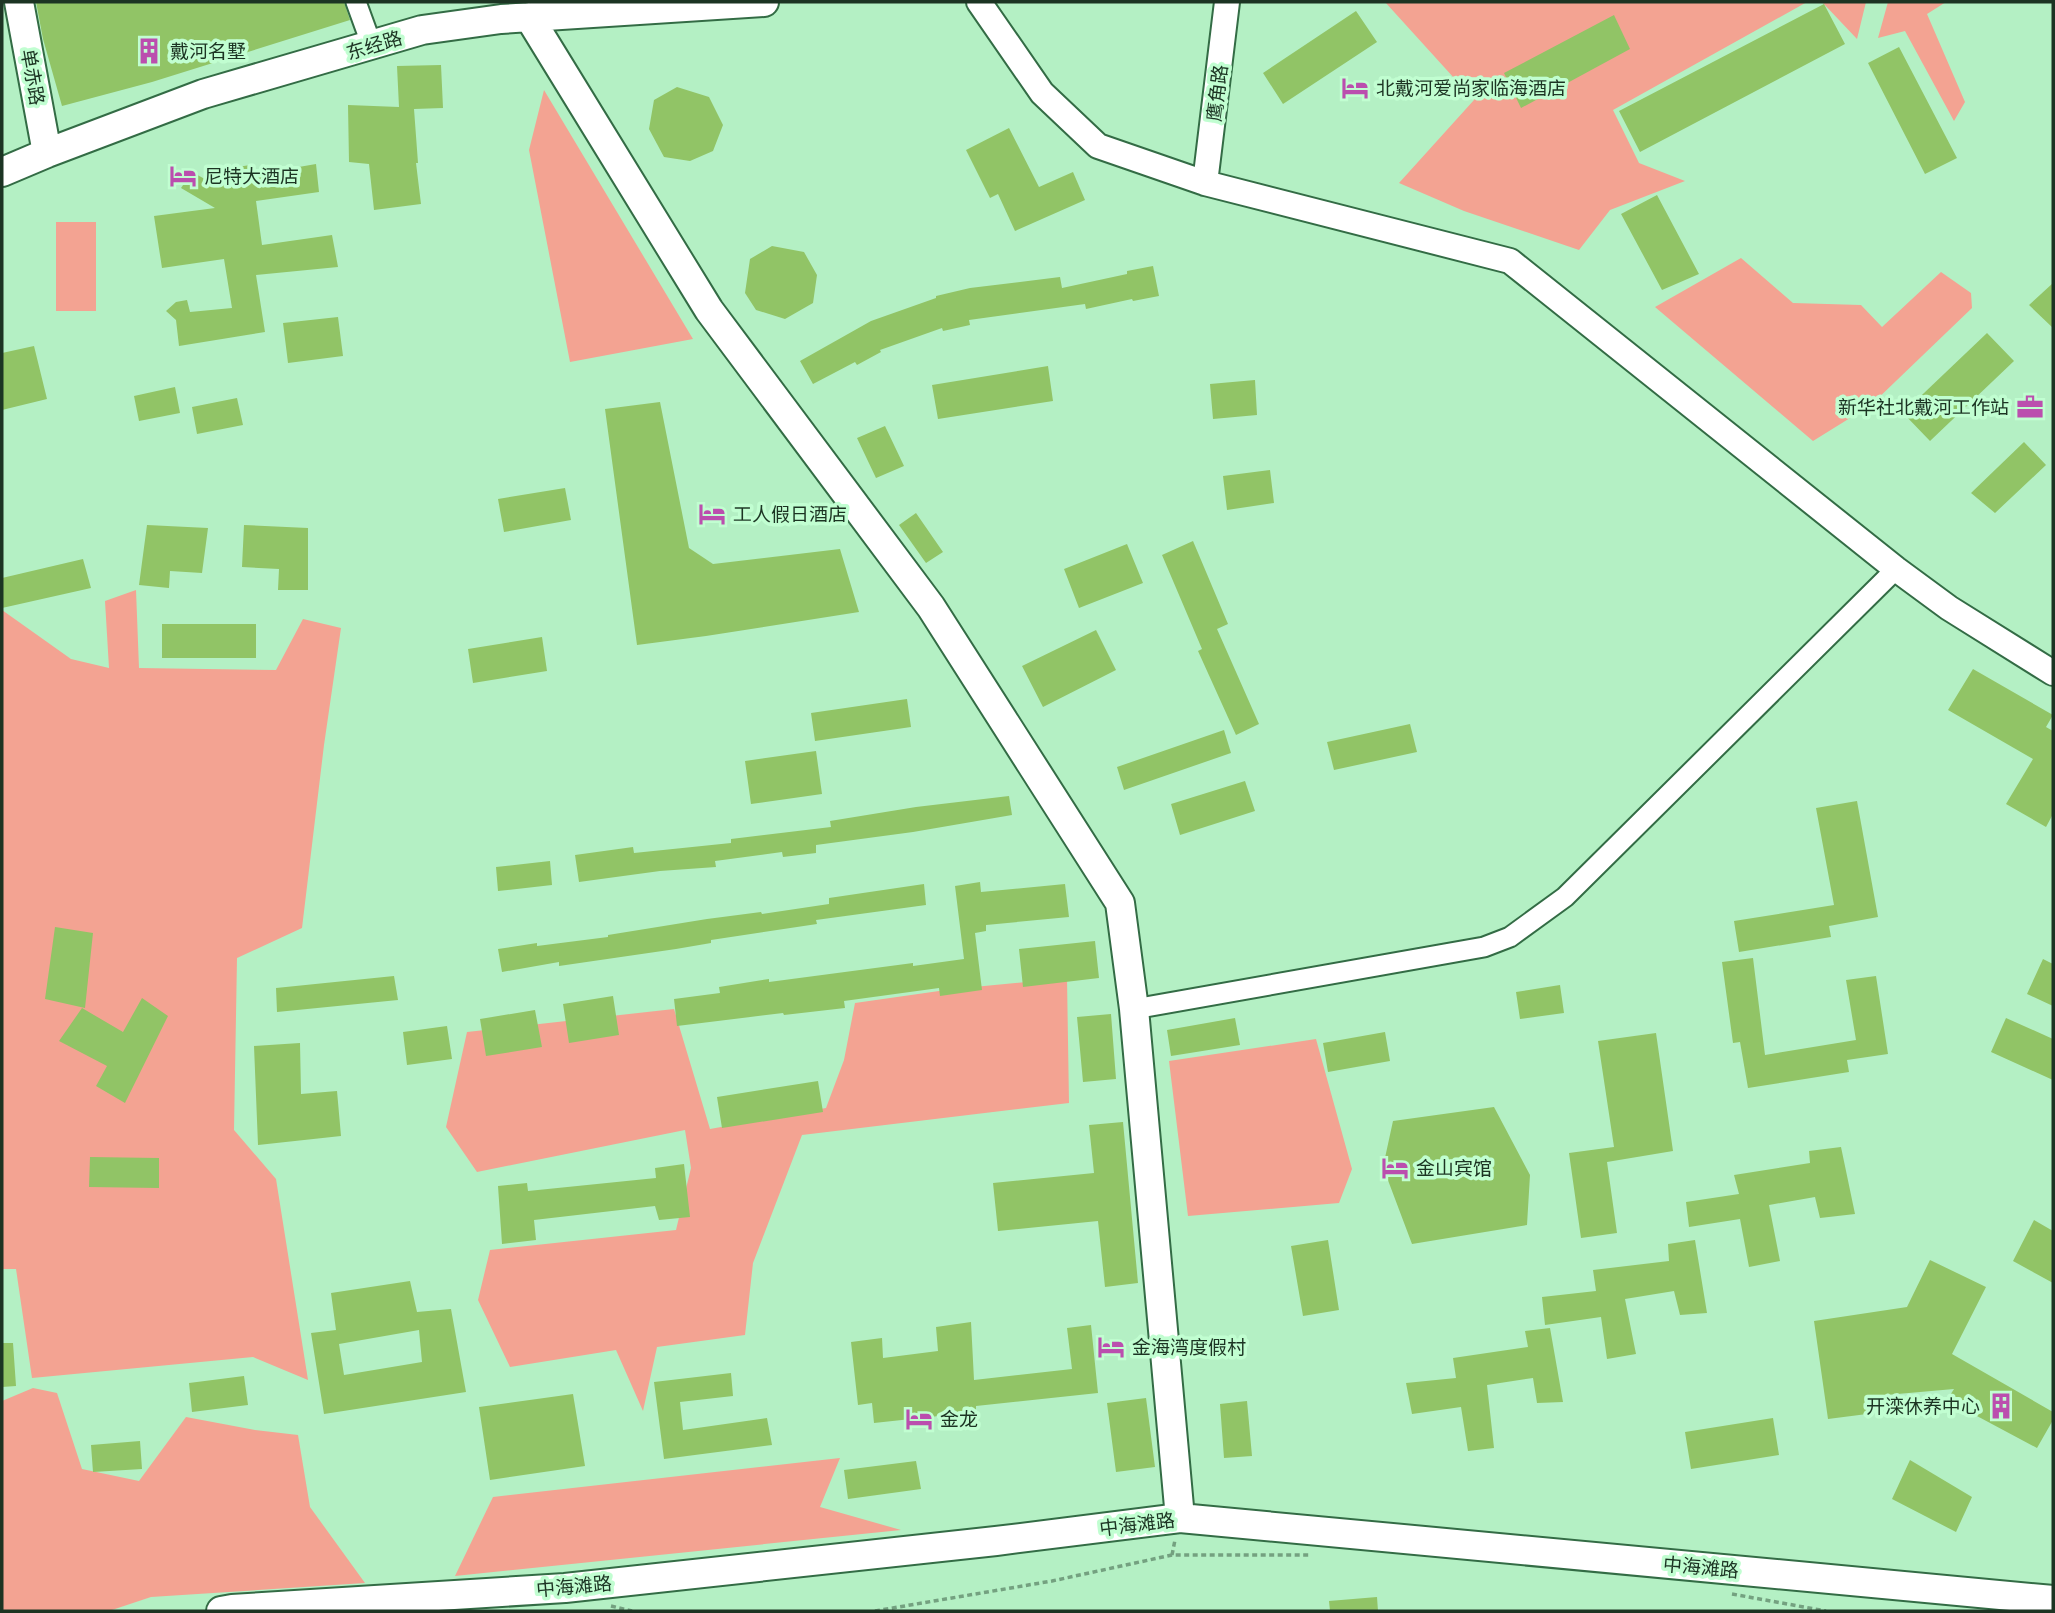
<svg xmlns="http://www.w3.org/2000/svg" width="2055" height="1613" viewBox="0 0 2055 1613" font-family="'Public Sans','Noto Sans SC',sans-serif">
	<rect width="100%" height="100%" fill="#b4f0c4"/>
	<path fill="#f3a392" d="M1385,2H1807L1613,110L1639,163L1685,181L1610,210L1579,250L1464,211L1399,183L1474,100Z
		M1822,2H1866L1857,39Z
		M1888,2H1946L1927,14L1965,102L1954,121L1905,31L1878,38Z
		M544,90L693,339L570,362L529,150Z
		M56,222H96V311H56Z
		M1741,258L1793,303L1861,305L1882,327L1941,272L1971,293L1972,308L1871,405L1813,441L1655,307Z
		M136,590L139,668L276,670L303,619L341,628L324,745L302,928L237,958L234,1130L276,1179L308,1380L253,1357L32,1378L16,1269H2V610L71,659L109,668L105,601Z
		M1067,978L1069,1103L802,1135L753,1263L745,1335L657,1347L643,1411L616,1350L510,1367L478,1300L490,1250L676,1230L691,1168L685,1130L477,1172L446,1127L467,1032L674,1009L710,1129L826,1108L844,1060L855,1003L953,989Z
		M1316,1039L1352,1169L1339,1203L1188,1216L1169,1061Z
		M33,1388L57,1393L82,1469L139,1481L186,1417L255,1430L298,1435L310,1507L365,1583L151,1597L109,1611H2V1401Z
		M840,1458L820,1507L901,1530L455,1576L493,1497Z"/>
	<path fill="#91c466" fill-rule="evenodd" d="M36,2H344L350,20L152,82L62,106L43,39Z
		M1824,4L1845,44L1640,152L1619,111Z
		M1356,11L1377,42L1283,104L1263,73Z
		M1614,15L1630,49L1521,108L1504,73Z
		M1899,47L1957,158L1925,174L1868,63Z
		M441,65L443,108L414,109L418,163H416L421,204L374,210L369,164L349,162L348,105L399,107L397,66Z
		M677,87L709,97L723,125L713,151L690,161L664,157L649,129L654,100Z
		M1009,128L1039,187L1073,172L1085,200L1015,231L998,194L990,198L966,150Z
		M316,164L319,192L256,201L262,245L332,235L338,267L256,275L265,332L179,346L176,320L166,311L176,302L187,300L190,312L232,308L224,259L162,268L154,216L215,208L181,188L192,172L212,183L213,171L250,165L252,175Z
		M1657,195L1699,274L1662,290L1621,214Z
		M772,246L804,252L817,275L813,303L785,319L756,310L745,293L750,259Z
		M1153,266L1159,296L1133,301L1132,299L1086,309L1085,304L969,320L970,325L943,331L942,328L880,350L881,352L857,365L855,362L813,384L800,361L871,321L936,298V296L970,288L1060,277L1062,288L1127,274V271Z
		M2053,283V328L2029,305Z
		M338,317L343,356L288,363L283,323Z
		M1987,333L2014,361L1930,441L1903,413Z
		M34,346L47,399L2,410V353Z
		M1048,366L1053,401L938,419L932,385Z
		M1255,380L1257,415L1213,419L1210,384Z
		M175,387L180,413L139,421L134,396Z
		M237,398L243,425L197,434L192,407Z
		M660,402L689,548L713,564L840,549L859,612L706,636L637,645L605,409Z
		M885,426L904,466L876,478L857,438Z
		M2024,442L2046,465L1995,513L1971,493Z
		M1270,470L1274,503L1227,510L1223,476Z
		M565,488L571,520L504,532L498,499Z
		M916,513L943,552L926,563L899,525Z
		M147,525L208,528L202,573L170,571L169,588L139,585Z
		M244,525L308,528V590H278L279,569L242,567Z
		M1193,541L1228,624L1217,629L1259,724L1236,735L1198,651L1202,649L1162,555Z
		M1127,544L1143,583L1079,608L1064,569Z
		M83,559L91,588L2,608V578Z
		M162,624H256V658H162Z
		M1096,630L1116,670L1043,707L1022,666Z
		M542,637L547,671L473,683L468,649Z
		M1973,669L2053,715L2046,727L2053,731V814L2046,827L2006,804L2033,759L1948,710Z
		M907,699L911,727L815,741L811,713Z
		M1410,724L1417,752L1334,770L1327,742Z
		M1224,730L1231,753L1124,790L1117,767Z
		M816,751L822,794L751,804L745,761Z
		M1245,781L1255,811L1180,835L1171,804Z
		M1009,796L1012,815L913,832L816,845V853L783,857L782,852L715,861L716,867L660,871L579,882L575,855L633,847L634,853L731,843V839L831,827L830,821L916,807Z
		M1857,801L1878,917L1829,926L1831,937L1739,952L1734,921L1834,905L1816,808Z
		M550,861L552,885L498,891L496,867Z
		M980,882L981,892L1065,884L1069,917L986,925V931L975,933L982,990L940,996L939,988L844,1001L845,1008L784,1015L783,1013L677,1026L674,999L720,993L719,987L769,979V982L913,963V966L964,959L955,886Z
		M924,884L926,905L816,920L817,924L711,940V943L676,949L559,966V962L502,972L498,949L537,943V946L608,937V935L707,919L761,912L762,914L829,904V898Z
		M55,927L93,933L85,1008L45,999Z
		M1095,941L1099,978L1023,987L1019,949Z
		M1753,958L1765,1055L1856,1040L1846,980L1876,976L1888,1054L1847,1060L1849,1072L1748,1088L1740,1042L1733,1043L1722,962Z
		M2043,959L2053,964V1006L2027,994Z
		M394,976L398,1000L277,1012L276,988Z
		M1560,985L1564,1013L1520,1019L1516,992Z
		M613,996L619,1035L569,1043L563,1004Z
		M142,998L168,1016L125,1103L96,1086L107,1066L59,1041L82,1008L123,1032Z
		M535,1010L542,1047L486,1056L480,1019Z
		M1111,1014L1116,1079L1083,1082L1077,1017Z
		M1235,1018L1240,1045L1171,1056L1167,1030Z
		M2006,1018L2053,1039V1080L1991,1052Z
		M447,1026L452,1059L407,1065L403,1032Z
		M1385,1032L1390,1061L1328,1072L1323,1043Z
		M1656,1033L1673,1151L1607,1162L1617,1233L1581,1238L1569,1153L1614,1147L1598,1041Z
		M300,1043L301,1094L337,1091L341,1136L258,1145L254,1046Z
		M818,1081L823,1112L722,1128L717,1097Z
		M1494,1107L1530,1175L1527,1225L1412,1244L1383,1167L1393,1121Z
		M1123,1122L1138,1283L1105,1287L1098,1221L998,1231L993,1183L1094,1173L1089,1125Z
		M1841,1147L1855,1214L1820,1218L1815,1197L1769,1205L1780,1261L1749,1267L1740,1219L1689,1227L1686,1202L1739,1194L1734,1175L1810,1163L1809,1151Z
		M90,1157L159,1158V1188L89,1187Z
		M684,1164L690,1217L659,1220L655,1206L534,1220L536,1240L502,1244L498,1186L527,1183L528,1191L656,1178L655,1168Z
		M2034,1220L2053,1231V1283L2013,1261Z
		M1328,1240L1339,1310L1303,1316L1291,1246Z
		M1695,1240L1707,1313L1680,1315L1674,1291L1625,1299L1636,1354L1607,1359L1601,1317L1545,1325L1542,1297L1596,1291L1593,1270L1669,1261L1668,1244Z
		M1930,1260L1986,1287L1952,1354L2053,1412V1420L2037,1448L1947,1400L1954,1389L1886,1395L1867,1414L1828,1419L1814,1321L1907,1307Z
		M410,1281L417,1312L451,1309L466,1392L324,1414L311,1333L336,1330L331,1293ZM419,1330L422,1362L344,1375L339,1344Z
		M971,1322L974,1380L1072,1369L1067,1328L1091,1325L1098,1393L976,1406V1412L874,1423L872,1403L858,1405L851,1342L882,1338L883,1358L938,1351L936,1327Z
		M1550,1328L1563,1402L1537,1403L1533,1378L1487,1385L1494,1448L1468,1451L1461,1407L1412,1414L1406,1383L1456,1378L1453,1358L1528,1347L1525,1331Z
		M2,1343H13L16,1386L2,1387Z
		M731,1373L733,1396L680,1402L683,1430L767,1418L772,1445L664,1459L654,1382Z
		M244,1376L248,1405L192,1412L189,1383Z
		M573,1394L585,1466L490,1480L479,1407Z
		M1146,1398L1155,1467L1116,1472L1107,1403Z
		M1247,1401L1252,1456L1224,1458L1220,1404Z
		M1773,1418L1779,1455L1691,1469L1685,1432Z
		M140,1441L142,1469L93,1472L91,1445Z
		M1910,1460L1972,1497L1956,1532L1892,1499Z
		M916,1461L921,1489L848,1499L844,1470Z
		M1377,1597L1378,1611H1330L1329,1601Z"/>
	<g fill="none" stroke-linecap="round" stroke-linejoin="round">
		<g stroke="#336c45" stroke-width="23">
			<path id="minor" d="M356,2L372,46
				M1134,1009L1484,947L1510,937L1565,897L1896,569"/>
		</g>
		<g stroke="#336c45" stroke-width="28">
			<path id="tertiary" d="M979,2L1042,93L1098,146L1205,183L1510,261L1896,569L1949,608L2053,673
				M1205,183L1227,2"/>
		</g>
		<g stroke="#336c45" stroke-width="32">
			<path id="secondary" d="M19,2L47,153
				M529,17L709,310L931,607L1120,903L1134,1009L1180,1518
				M2,172L47,153L203,94L422,30L501,19L764,2
				M221,1611L232,1609L565,1588L996,1541L1180,1518L2053,1600"/>
		</g>
		<path stroke="#74a180" stroke-width="3.5" stroke-dasharray="5 3.5" stroke-linecap="butt" d="M1172,1555L1175,1540
			M1732,1594L1826,1611
			M611,1606L632,1611
			M875,1611L1052,1581L1172,1555H1310"/>
		<use href="#minor" stroke="#fff" stroke-width="19"/>
		<use href="#tertiary" stroke="#fff" stroke-width="24"/>
		<use href="#secondary" stroke="#fff" stroke-width="28"/>
	</g>
	<defs>
		<g id="building-bare" transform="scale(2.1)"><path d="M-4-6H4V6H1V3H-1V6H-4ZM-2.5-4.3h1.7v1.8h-1.7ZM.8-4.3h1.7v1.8H.8ZM-2.5-1h1.7V.8h-1.7ZM.8-1h1.7V.8H.8Z" fill="#bb4eae" stroke="#c1fed1" stroke-width="2.5" paint-order="stroke"/></g>
		<g id="hotel-bare" transform="scale(2.1)"><path d="M-6-4.5h1.5V1H6V5H4.5V3h-9V5H-6ZM-4 0a1.8 1.8 0 1 1 3.6 0ZM.5 0V-2.5h3Q6-2.5 6 0Z" fill="#bb4eae" stroke="#c1fed1" stroke-width="2.5" paint-order="stroke"/></g>
		<g id="office-bare" transform="scale(2.1)"><path d="M-6-3h4V-5.5h4V-3h4V5H-6ZM-1-4.5V-3h2v-1.5ZM-6 0V1H6V0Z" fill="#bb4eae" stroke="#c1fed1" stroke-width="2.5" paint-order="stroke"/></g>
	</defs>
	<g fill-rule="evenodd">
		<use href="#building-bare" x="149" y="51"/>
		<use href="#hotel-bare" x="1355" y="88"/>
		<use href="#hotel-bare" x="183" y="176"/>
		<use href="#office-bare" x="2030" y="407"/>
		<use href="#hotel-bare" x="712" y="514"/>
		<use href="#hotel-bare" x="1395" y="1168"/>
		<use href="#hotel-bare" x="1111" y="1347"/>
		<use href="#building-bare" x="2001" y="1406"/>
		<use href="#hotel-bare" x="919" y="1419"/>
	</g>
	<g text-anchor="middle" dominant-baseline="central" stroke-width="7" stroke-linejoin="round" paint-order="stroke">
		<g font-size="19" fill="#1c3423" stroke="#c1fed1">
			<text transform="translate(374 45) rotate(-17)">东经路</text>
			<text transform="translate(33 77) rotate(80)">单赤路</text>
			<text transform="translate(1217 93) rotate(-83)">鹰角路</text>
			<text transform="translate(1137 1524) rotate(-7)">中海滩路</text>
			<text transform="translate(1701 1567) rotate(5)">中海滩路</text>
			<text transform="translate(574 1586) rotate(-5)">中海滩路</text>
		</g>
		<g font-size="19" fill="#1c3423" stroke="#c1fed1" text-anchor="start">
			<text x="170" y="51">戴河名墅</text>
			<text x="1376" y="88">北戴河爱尚家临海酒店</text>
			<text x="204" y="176">尼特大酒店</text>
			<text x="2009" y="407" text-anchor="end">新华社北戴河工作站</text>
			<text x="733" y="514">工人假日酒店</text>
			<text x="1416" y="1168">金山宾馆</text>
			<text x="1132" y="1347">金海湾度假村</text>
			<text x="1980" y="1406" text-anchor="end">开滦休养中心</text>
			<text x="940" y="1419">金龙</text>
		</g>
	</g>
	<rect width="2055" height="1613" fill="none" stroke="#1c3423" stroke-width="7"/>
</svg>
